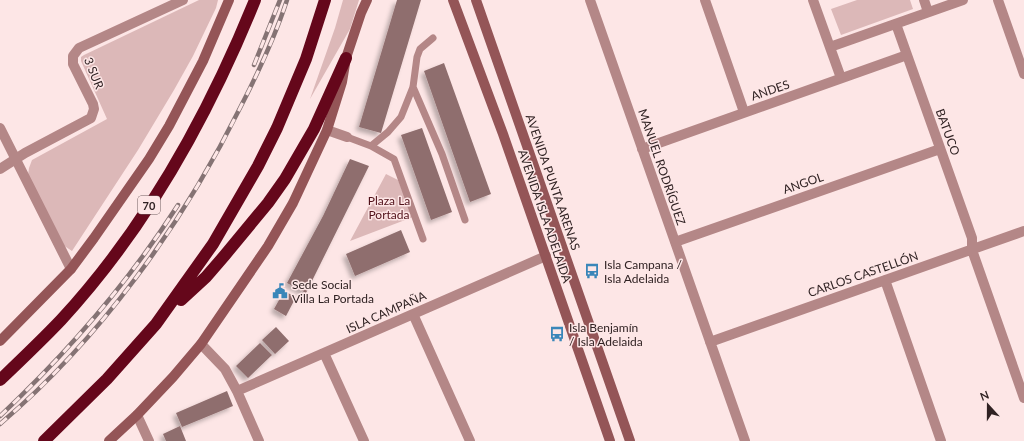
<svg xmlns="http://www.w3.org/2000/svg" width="1024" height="441" viewBox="0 0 1024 441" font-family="Lato,sans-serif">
	<defs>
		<filter id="shadow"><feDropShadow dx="-3.5" dy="3.5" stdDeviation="2" flood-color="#0004"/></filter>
	</defs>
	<rect width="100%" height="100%" fill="#fde6e6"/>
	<path fill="#dcb8b8" d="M199,0H218L216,8L193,56L174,90L138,150L72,251L63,245L28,175L29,168L32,160L107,119L81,61V57L84,55Z
		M343,0H359L350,29L310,99L335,28Z
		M857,0H910L913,9L841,35L831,9Z
		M386,174L398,180L413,217L350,241Z"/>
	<path fill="#8f6e6e" filter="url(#shadow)" d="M397,0H421L381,133L359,127Z
		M444,63L491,194L470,202L424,71Z
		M422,128L452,212L431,220L401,135Z
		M350,159L369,166L306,293L287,283L323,216Z
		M401,230L410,252L355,276L346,254Z
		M284,291L296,297L286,316L274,309Z
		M276,327L289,341L275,354L262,340Z
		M260,343L272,355L248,378L236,366Z
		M227,391L233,406L182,427L176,413Z
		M180,426L186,441H166L163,434Z"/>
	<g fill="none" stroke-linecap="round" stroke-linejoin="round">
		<path stroke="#b48787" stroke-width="7" d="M413,87L442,154L465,220
			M347,137L371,146L394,159L423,239
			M371,146L388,132L401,117L413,87L417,57L420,49L433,38"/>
		<path stroke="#b48787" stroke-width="10" d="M590,0L745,441
			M705,0L744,112
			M813,0L841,78
			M924,0L928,12
			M998,0L1024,74
			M896,24L972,238V250L1024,398
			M830,47L963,0
			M0,128L71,269
			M327,130L347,137
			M642,149L907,55
			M0,169L25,153L91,118L94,109L93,104L73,64V56L79,48L183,0
			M675,242L940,149
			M885,280L941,441
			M413,314L470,441
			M710,342L1024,231
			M201,344L225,369L237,391L259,441
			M324,353L364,441
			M237,391L546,256
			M137,415L149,441"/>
		<path stroke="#945557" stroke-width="10" d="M453,0L503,134L610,441
			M476,0L630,441
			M0,341L71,269L94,238L149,159L169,126L203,61L229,0
			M109,441L137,415L173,377L201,344L268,246L293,203L327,130L342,82L346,58L361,13L367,0"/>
		<path stroke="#65071b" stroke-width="12" d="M181,300L206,277L225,255L268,203L285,179L314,129L346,58
			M0,380C21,360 41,341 61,320C146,228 208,116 255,0
			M44,441L107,379L156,324L213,244L258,166L277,128L306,59L325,0"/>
		<g stroke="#857374" stroke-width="4.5">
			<path id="rail" d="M254,65L280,0
				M0,416C67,353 128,283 178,205
				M0,424C100,339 182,225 240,108C258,73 275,37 287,0"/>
		</g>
		<use href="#rail" stroke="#fde6e6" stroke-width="3" stroke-dasharray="9" stroke-linecap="butt"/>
	</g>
	<defs>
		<g id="bus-bare" transform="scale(1.2)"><path d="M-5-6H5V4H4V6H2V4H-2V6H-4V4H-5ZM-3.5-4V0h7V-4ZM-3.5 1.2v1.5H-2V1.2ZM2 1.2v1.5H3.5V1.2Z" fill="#3a86b9" stroke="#fde6e6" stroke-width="2.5" paint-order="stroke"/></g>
		<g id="civic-bare" transform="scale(1.2)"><path d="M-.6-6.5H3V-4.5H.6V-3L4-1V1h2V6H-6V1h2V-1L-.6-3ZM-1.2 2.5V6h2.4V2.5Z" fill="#3a86b9" stroke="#fde6e6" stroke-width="2.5" paint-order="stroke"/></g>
	</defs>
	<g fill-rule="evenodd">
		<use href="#bus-bare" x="592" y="271"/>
		<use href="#civic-bare" x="280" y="291"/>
		<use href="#bus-bare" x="557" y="334"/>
	</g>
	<g text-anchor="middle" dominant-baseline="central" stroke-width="3" stroke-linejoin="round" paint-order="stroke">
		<rect fill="#fde6e6" stroke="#6e5d5e" stroke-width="1" x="138" y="196" width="22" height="18" rx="3"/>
		<g font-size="11" font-weight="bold" fill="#302223">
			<text x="149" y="205">70</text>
		</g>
		<g font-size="12" fill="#302223" stroke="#fde6e6">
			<text transform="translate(94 73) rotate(68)">3 SUR</text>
			<text transform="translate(770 90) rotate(-19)">ANDES</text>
			<text transform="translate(948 132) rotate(70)">BATUCO</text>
			<text transform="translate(662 167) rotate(71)">MANUEL RODRÍGUEZ</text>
			<text transform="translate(553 182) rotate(71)">AVENIDA PUNTA ARENAS</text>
			<text transform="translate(803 183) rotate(-19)">ANGOL</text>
			<text transform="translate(545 216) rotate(71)">AVENIDA ISLA ADELAIDA</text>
			<text transform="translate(863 274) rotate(-19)">CARLOS CASTELLÓN</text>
			<text transform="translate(386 312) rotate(-24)">ISLA CAMPAÑA</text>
		</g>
		<g font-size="12" fill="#501119" stroke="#fde6e6">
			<text x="389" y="200">Plaza La<tspan x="389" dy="14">Portada</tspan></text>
		</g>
		<g font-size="12" fill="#302223" stroke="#fde6e6" text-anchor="start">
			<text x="604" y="264">Isla Campana /<tspan x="604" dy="14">Isla Adelaida</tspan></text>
			<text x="292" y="284">Sede Social<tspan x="292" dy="14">Villa La Portada</tspan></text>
			<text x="569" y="327">Isla Benjamín<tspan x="569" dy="14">/ Isla Adelaida</tspan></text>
		</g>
	</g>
	<g transform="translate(988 405) rotate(339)" stroke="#fde6e6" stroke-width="3" paint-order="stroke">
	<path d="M0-3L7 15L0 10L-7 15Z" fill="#302223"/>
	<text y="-6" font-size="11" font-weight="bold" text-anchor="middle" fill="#302223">N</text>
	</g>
</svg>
